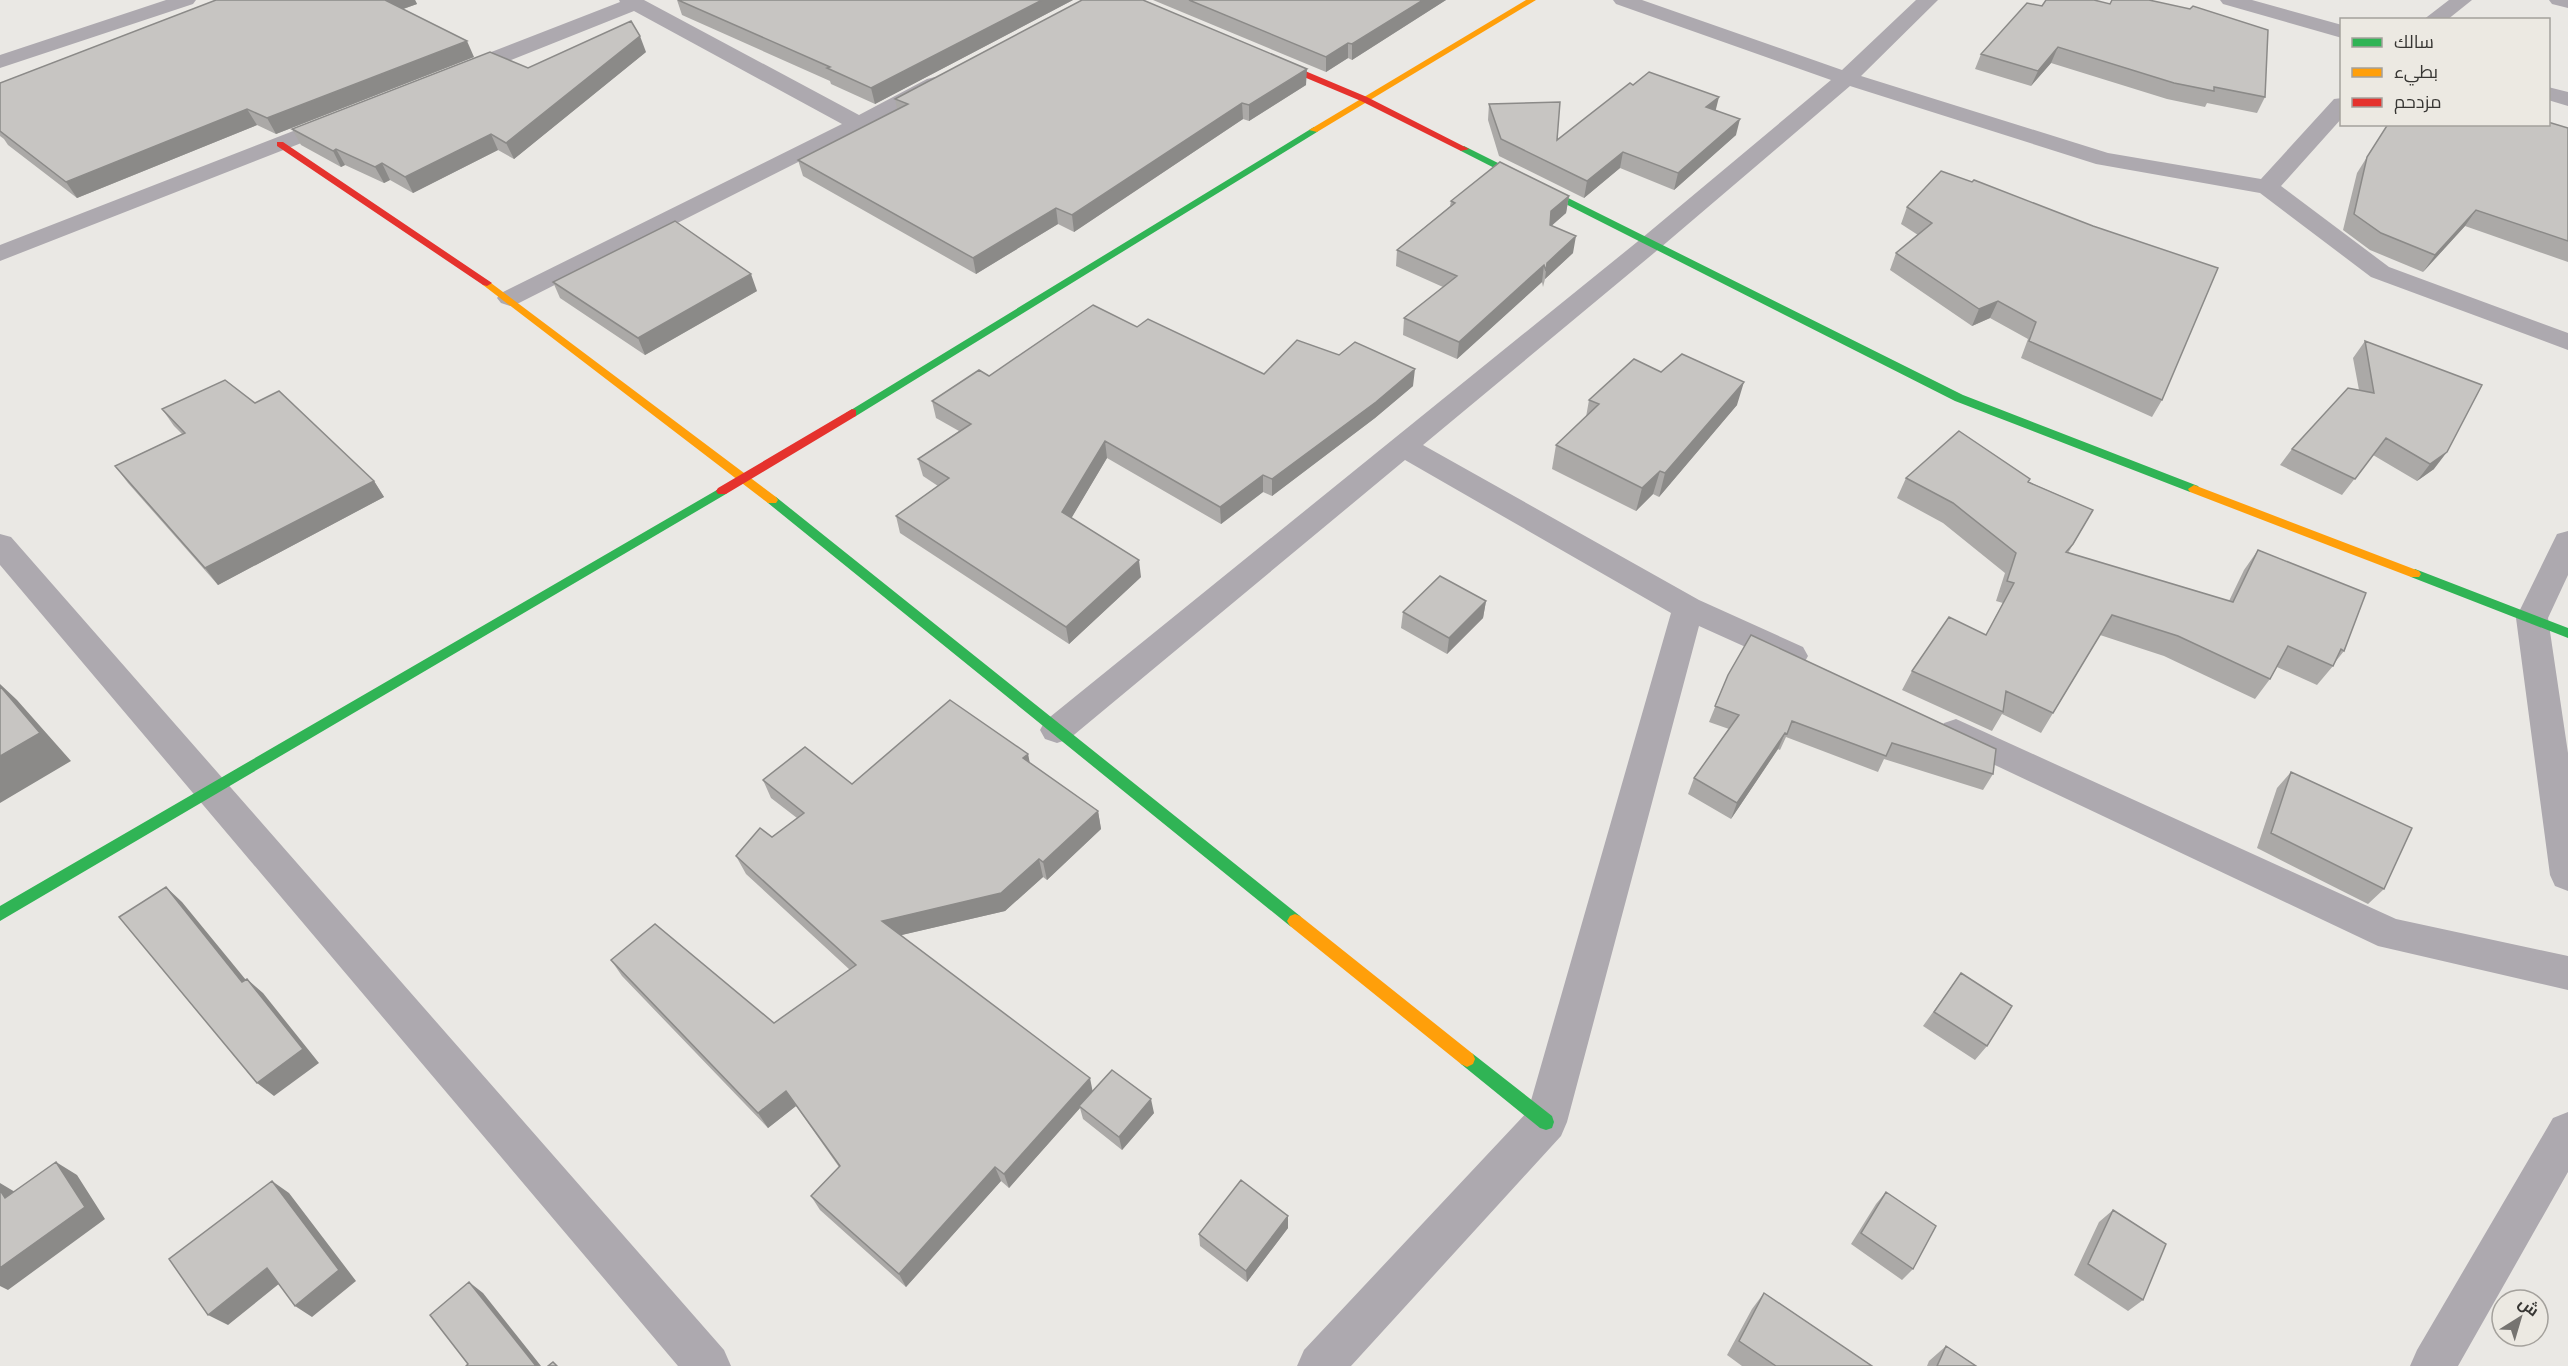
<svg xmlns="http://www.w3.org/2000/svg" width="2568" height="1366" viewBox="0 0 2568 1366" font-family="Helvetica,Cairo,sans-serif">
	<rect width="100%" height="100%" fill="#eae8e4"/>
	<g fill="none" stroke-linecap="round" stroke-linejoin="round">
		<path fill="#ada9af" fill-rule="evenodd" d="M166,0H196L193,4L0,68V55Z
			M619,0H644L859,115L927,79L935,77L943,79L946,84L943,89L519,303L510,306L501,303L497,298L501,293L842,124L634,11L466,78L458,79L450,78L447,73L450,68L620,2Z
			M1613,0H1642L1842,70L1916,0H1938L1861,76L2108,153L2261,179L2334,99L2342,98V118L2281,186L2389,267L2568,333V350L2371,277L2260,193L2096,164L1850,86L1660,248L1423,445L1699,600L1803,647L1808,656L1803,665L1792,668L1699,626L1567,1122L1561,1136L1351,1366H1297L1304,1350L1528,1111L1671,613L1405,460L1069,739L1057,743L1045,739L1040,730L1045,721L1642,238L1831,80L1616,4Z
			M2220,0H2252L2342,25V38L2223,4Z
			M2449,0H2472L2447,20H2423Z
			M2549,0H2568V8L2552,4Z
			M2548,87L2568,92V106L2548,100Z
			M337,114L345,116L348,121L345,126L0,261V245Z
			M2568,531V575L2548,618L2568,753V891L2555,886L2550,875L2516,618L2557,534Z
			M0,534L11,537L724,1350L731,1366H678L0,565Z
			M1956,719L2396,919L2568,956V990L2378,946L1944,741L1939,732L1944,723Z
			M2568,1112V1172L2458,1366H2410L2417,1350L2553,1118Z"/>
		<path fill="#30b455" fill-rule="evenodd" d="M1314,127L1319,130L1317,132L856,416L852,417L846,413Z
			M1464,146L1963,395L2198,486L2200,489L2198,492H2190L1955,401L1461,151L1459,149Z
			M722,487L726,488L728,491L726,494L0,921V906Z
			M772,496L776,497L1300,916L1303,921L1300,926L1295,928L1290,926L768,503L766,500L768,497Z
			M2415,569L2568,628V638L2411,577L2409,574Z
			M1467,1051L1473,1054L1552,1116L1554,1122L1552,1128L1546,1130L1540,1128L1461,1064L1459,1059L1461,1054Z"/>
		<path fill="#ff9f0a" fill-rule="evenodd" d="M1526,0H1536L1317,132L1309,130Z
			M487,280L776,497L778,500L776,503H768L483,285L482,283Z
			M2194,485L2419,571L2421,574L2419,577H2411L2190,492L2188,489Z
			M1295,914L1300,916L1473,1054L1475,1059L1473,1064L1467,1067L1461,1064L1290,926L1287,921L1290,916Z"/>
		<path fill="#e5322d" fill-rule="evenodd" d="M1261,55H1267L1367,97L1469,149L1461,151L1361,101L1261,59Z
			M277,142H283L492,283L487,286L483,285L277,146Z
			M852,409L856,410V416L726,494H718L716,491L718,488Z"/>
	</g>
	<path fill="#aba9a7" d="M216,0H415L417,4L403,9L474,57L276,134L257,125L77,198L8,145L4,139L0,136V83Z
		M677,0H1073L875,104L831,84L830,81L682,15Z
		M1153,0H1446L1352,60L1348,58L1326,72Z
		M2112,0H2149L2265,97L2257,113L2207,103L2205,107L2167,99L2051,63L2031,86L1975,69L1981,54L2042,6L2110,4Z
		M646,52L514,159L498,150L413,193L390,180L384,183L345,165L341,167L301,145L292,129L528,68Z
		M1306,85L1249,121L1243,119L1074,232L1058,224L976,274L803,176L798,160L897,109L895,99Z
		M1489,104L1557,140L1716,110L1736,135L1674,190L1620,168L1584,198L1499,156L1488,120Z
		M2568,128V262L2465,226L2423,272L2370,250L2343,230L2357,173L2367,157Z
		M1941,171L2162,400L2152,417L2021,358L2028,339L1990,318L1972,326L1890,270L1896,253L1918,235L1901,224L1907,207Z
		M1569,196L1566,213L1551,226L1573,253L1545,279L1543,287L1542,282L1457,359L1403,335L1404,318L1443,287L1396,266L1397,250L1450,206L1451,201Z
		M553,282L757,291L645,355L560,298Z
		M1137,327L1264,374L1413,386L1375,418L1272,496L1263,492L1221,524L1107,458L1071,518L1141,577L1069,644L900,533L896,516L938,486L923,476L918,459L959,431L936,418L932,401L989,376Z
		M2365,341L2434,469L2417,481L2373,455L2342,495L2280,465L2292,449L2359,390L2353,358Z
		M1589,400L1737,405L1659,497L1653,494L1636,511L1552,469L1556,445L1586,417Z
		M255,403L374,481L384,497L218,585L128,483L115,466L182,434L174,426L162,409Z
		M1906,478L2029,482L2093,510L2068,553L2229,601L2244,570L2258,550L2344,651L2336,661L2333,666L2317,685L2277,667L2270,679L2255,699L2164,656L2100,635L2041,733L2002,714L1992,731L1902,690L1912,671L1986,635L2003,603L1996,601L2005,573L1943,523L1897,498Z
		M1486,601L1483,618L1447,654L1401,628L1403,612Z
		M1728,675L1993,774L1983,790L1884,759L1878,772L1786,737L1780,750L1778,749L1731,819L1688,794L1694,778L1729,729L1709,722Z
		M1028,754L1029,763L1098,811L1101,829L1047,880L1043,877L1005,911L901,935L1093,1091L1154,1113L1122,1150L1083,1119L1080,1108L1009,1188L1001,1181L906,1287L820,1210L811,1196L839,1167L796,1106L768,1128L622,976L611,960L774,1023L850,970L746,874L736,856L772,837L797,818L771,798L763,780L852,784Z
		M2291,772L2384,889L2368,904L2257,848L2277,788Z
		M1961,973L1987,1046L1975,1060L1923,1026Z
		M1886,1192L1913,1269L1902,1280L1851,1244L1876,1204Z
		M2113,1210L2143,1300L2128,1311L2074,1275L2099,1222Z
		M1288,1228L1247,1282L1200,1246L1199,1234Z
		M1764,1293L1872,1366H1742L1727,1355L1752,1309Z
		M1946,1346L1976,1366H1927L1929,1361Z"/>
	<path fill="#8b8a88" d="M382,0H415L417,4L389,14Z
		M1042,0H1073L875,104L871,88Z
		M1423,0H1446L1352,60V44Z
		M640,36L646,52L514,159L506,143Z
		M467,41L474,57L276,134L267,118Z
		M1348,43V58L1326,72V57Z
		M2058,47L2051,63L2031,86L2038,71Z
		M1307,69L1306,85L1249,121V105Z
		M1719,97L1715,113L1706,107Z
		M1242,103L1243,119L1074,232L1072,215Z
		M247,109L257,125L77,198L66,182Z
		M1740,119L1736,135L1674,190L1678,173Z
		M491,134L498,150L413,193L405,177Z
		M336,149L345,165L341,167L333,151Z
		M1623,152L1620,168L1584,198L1587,181Z
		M382,163L390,180L384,183L375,167Z
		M1569,196L1566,213L1549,228L1551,211Z
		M1056,208L1058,224L976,274L973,258Z
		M2476,210L2465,226L2423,272L2435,255Z
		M1576,236L1573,253L1545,279L1547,263Z
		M1544,265L1542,282L1457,359L1459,342Z
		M751,274L757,291L645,355L638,338Z
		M1998,301L1990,318L1972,326L1979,309Z
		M1415,369L1413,386L1375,418L1272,496V479Z
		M1744,382L1737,405L1659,497L1665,473Z
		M1105,441L1107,458L1065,529L1062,512Z
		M2447,452L2434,469L2417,481L2430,464Z
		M1660,471L1653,494L1636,511L1642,488Z
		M1263,475V492L1221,524L1220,507Z
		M374,481L384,497L218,585L205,568Z
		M1139,560L1141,577L1069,644L1066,627Z
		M1486,601L1483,618L1447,654L1449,638Z
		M0,684L17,700L71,761L0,803Z
		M1785,733L1778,749L1731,819L1737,803Z
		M1028,754L1032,773L1023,758Z
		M1098,811L1101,829L1047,880L1043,862Z
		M1039,859L1043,877L1005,911L889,938L882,921Z
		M166,887L182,902L259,996L242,982Z
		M247,979L263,993L319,1063L274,1096L257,1083Z
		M1090,1078L1093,1093L1079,1106L1080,1108L1009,1188L1004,1174Z
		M786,1091L796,1106L768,1128L758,1113Z
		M1151,1099L1154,1113L1122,1150L1119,1137Z
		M56,1162L77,1175L105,1219L8,1290L0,1286V1268Z
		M995,1167L1001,1181L906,1287L899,1274Z
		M272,1181L289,1193L356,1281L312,1317L295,1306Z
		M0,1183L15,1192L5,1198L0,1190Z
		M1288,1216V1228L1247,1282L1246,1271Z
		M267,1268L285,1279L228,1325L208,1315Z
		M469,1282L483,1293L541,1366H536Z"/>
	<path fill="#c7c5c2" stroke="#8b8a88" stroke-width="1.5" d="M216,0H385L467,41L267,118L247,109L66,182L0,131V83Z
		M678,0H1042L871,88L827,68L830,67Z
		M1082,0H1143L1307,69L1249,105L1242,103L1072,215L1056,208L973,258L798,160L908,104L895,99Z
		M1189,0H1423L1352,44L1348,43L1326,57Z
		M2046,0H2094L2110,4L2112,0H2149L2190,9L2193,6L2268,30L2265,97L2214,87V91L2174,83L2058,47L2038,71L1981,54L2027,3L2042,6Z
		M631,21L640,36L506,143L491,134L405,177L382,163L375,167L336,149L333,151L292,129L490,52L528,68Z
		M1649,72L1719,97L1706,107L1740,119L1678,173L1623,152L1587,181L1501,139L1489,104L1560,102L1557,140L1630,83L1633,85Z
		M2548,122L2568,128V241L2476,210L2435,255L2381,233L2354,214L2367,157L2388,124H2548Z
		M1500,162L1569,196L1551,211L1550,225L1576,236L1547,263L1546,271L1544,265L1459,342L1404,318L1457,276L1397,250L1455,203L1451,201Z
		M1941,171L1972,182L1974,180L2093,226L2218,268L2162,400L2029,341L2036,322L1998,301L1979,309L1896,253L1932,223L1907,207Z
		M675,221L751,274L638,338L553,282Z
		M1093,305L1137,327L1148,319L1264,374L1297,340L1339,355L1355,342L1415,369L1376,402L1272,479L1263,475L1220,507L1105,441L1062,512L1139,560L1066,627L896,516L949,478L918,459L971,424L932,401L979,370L989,376Z
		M2365,341L2482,385L2447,452L2430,464L2386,438L2355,479L2292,449L2348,388L2374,393Z
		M1682,354L1744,382L1665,473L1660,471L1642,488L1556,445L1599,404L1589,400L1634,359L1661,372Z
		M225,380L255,403L279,391L374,481L205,568L115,466L185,433L162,409Z
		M1959,431L2030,479L2028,482L2093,510L2073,544L2066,552L2233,602L2258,550L2366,593L2344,651L2341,649L2333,666L2288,646L2270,679L2178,636L2112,615L2053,713L2006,691L2003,712L1912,671L1949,617L1986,635L2014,583L2007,581L2016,553L1953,503L1906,478Z
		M1440,576L1486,601L1449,638L1403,612Z
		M1751,635L1996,749L1993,774L1892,743L1886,756L1792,721L1787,734L1785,733L1737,803L1694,778L1739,715L1715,706L1728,675Z
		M0,686L40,733L0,756Z
		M950,700L1028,754L1023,758L1098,811L1043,862L1039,859L1001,893L882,921L1090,1078L1004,1174L995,1167L899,1274L811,1196L840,1166L786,1091L758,1113L611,960L655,924L774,1023L856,965L736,856L760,828L772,837L804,813L763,780L805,747L852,784Z
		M2291,772L2412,828L2384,889L2271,833Z
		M166,887L242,982L247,979L303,1049L257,1083L119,917Z
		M1961,973L2012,1006L1987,1046L1934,1012Z
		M1112,1070L1151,1099L1119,1137L1079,1106Z
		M56,1162L85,1207L0,1268V1190L5,1198Z
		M1241,1180L1288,1216L1246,1271L1199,1234Z
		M272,1181L339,1270L295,1306L267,1268L208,1315L169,1259Z
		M1886,1192L1936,1226L1913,1269L1861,1233Z
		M2113,1210L2166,1244L2143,1300L2088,1264Z
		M469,1282L536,1366H466L468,1364L430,1315Z
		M1764,1293L1872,1366H1776L1739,1341Z
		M1946,1346L1976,1366H1937Z
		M553,1362L557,1366H548Z"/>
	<rect x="2340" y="18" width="210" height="108" fill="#ece9e2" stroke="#a4a19c" stroke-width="1.5"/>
	<rect x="2352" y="38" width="30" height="9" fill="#30b455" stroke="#a4a19c" stroke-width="1.5"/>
	<text x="2394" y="48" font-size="18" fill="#373633">سالك</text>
	<rect x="2352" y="68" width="30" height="9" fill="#ff9f0a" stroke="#a4a19c" stroke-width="1.5"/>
	<text x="2394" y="78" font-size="18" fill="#373633">بطيء</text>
	<rect x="2352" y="98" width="30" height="9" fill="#e5322d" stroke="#a4a19c" stroke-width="1.5"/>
	<text x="2394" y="108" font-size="18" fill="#373633">مزدحم</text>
	<g transform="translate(2520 1318) rotate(37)"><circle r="28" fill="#ece9e2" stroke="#a4a19c" stroke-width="1.5"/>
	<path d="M0-4.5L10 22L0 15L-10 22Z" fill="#767471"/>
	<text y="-9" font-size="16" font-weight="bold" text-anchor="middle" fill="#373633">ش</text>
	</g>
</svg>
